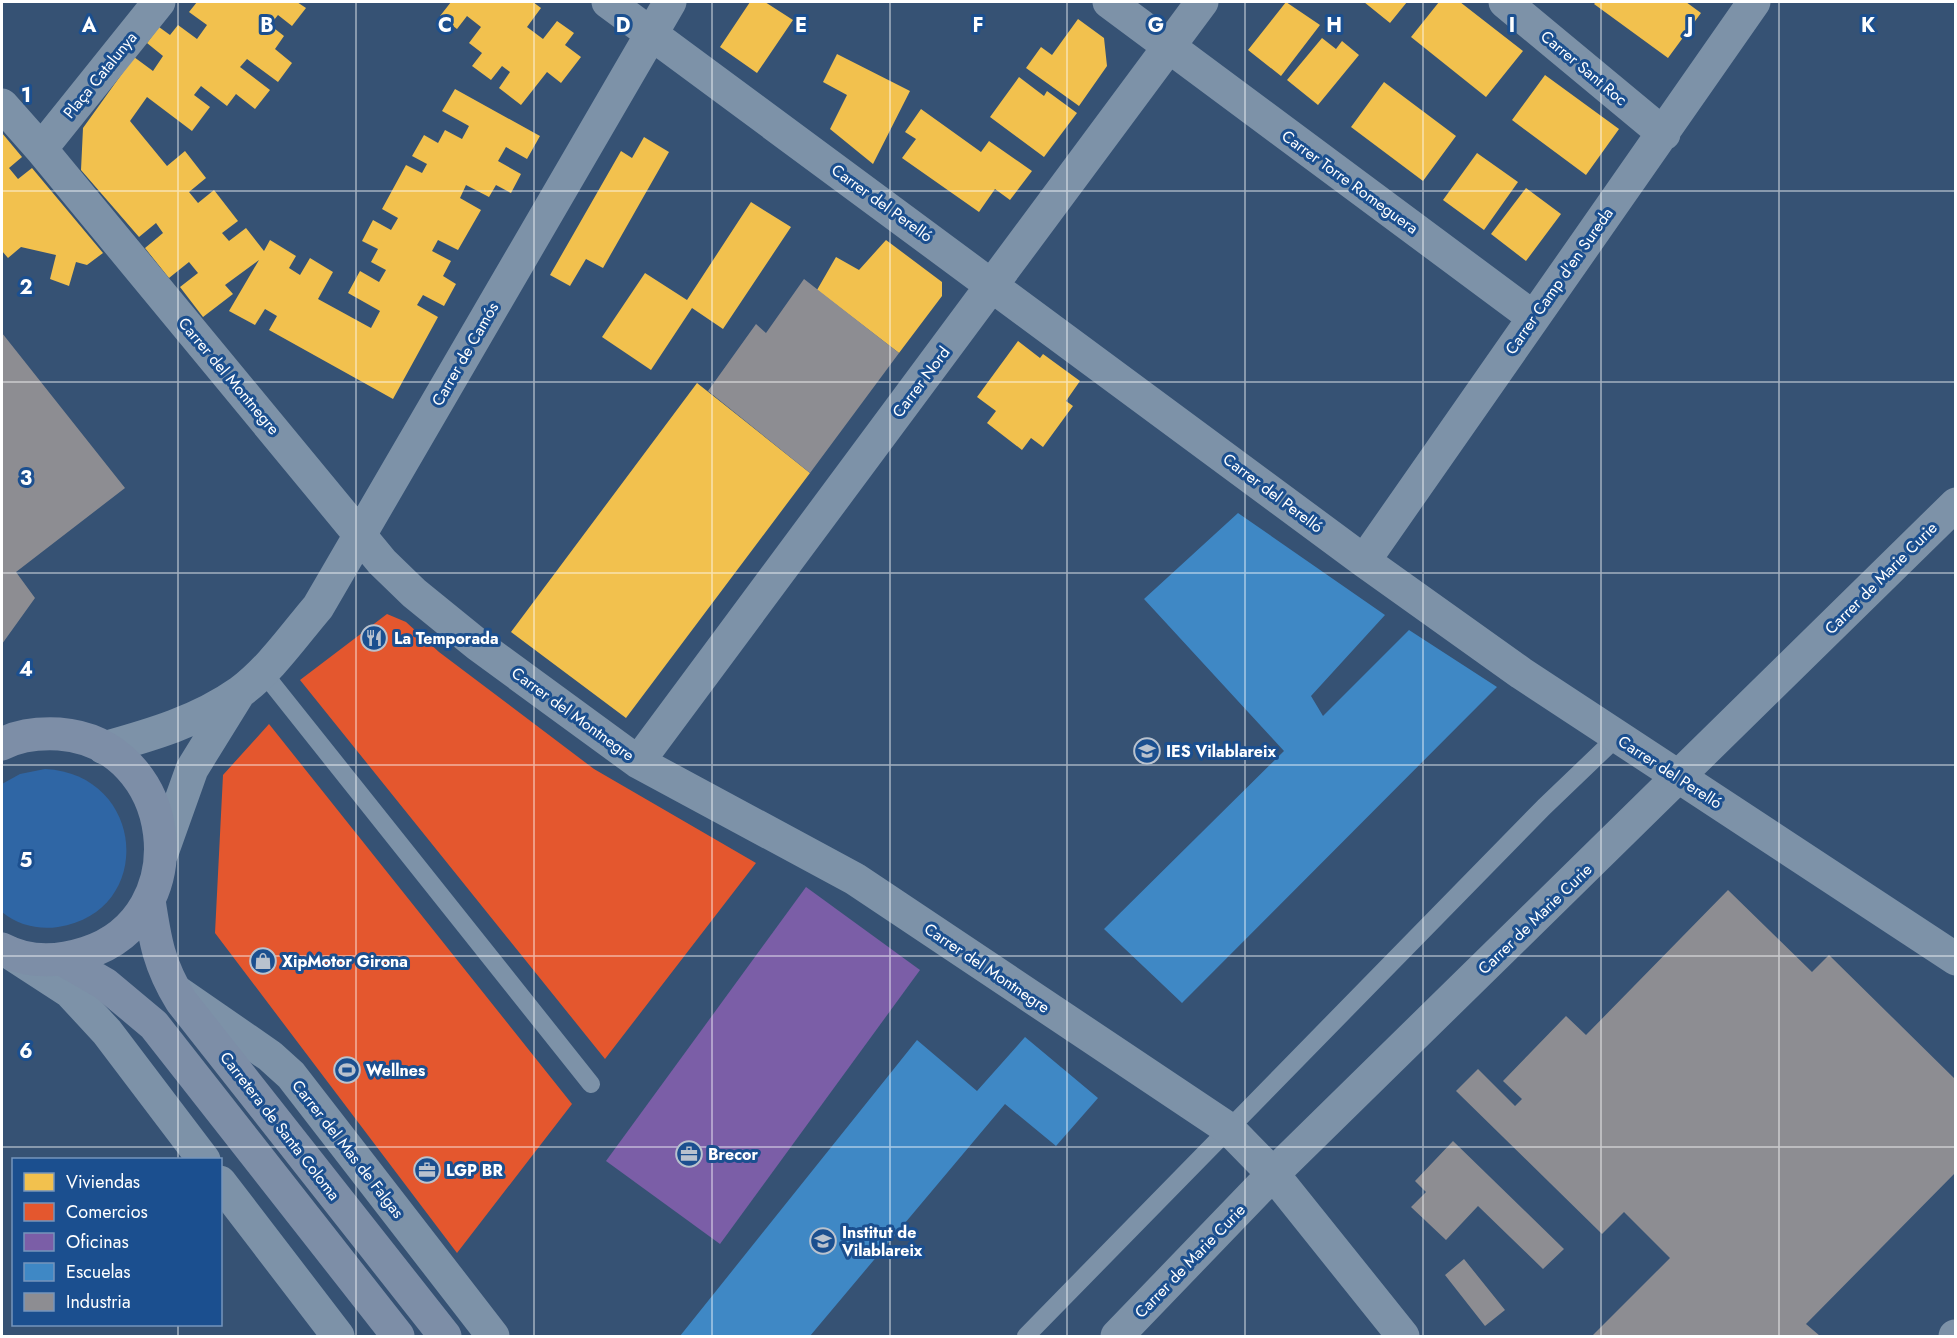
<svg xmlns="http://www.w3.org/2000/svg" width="1957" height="1338" viewBox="0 0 1957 1338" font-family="Jost,sans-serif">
	<rect width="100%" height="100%" fill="#365274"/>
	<path fill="#2f66a5" d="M45,769C146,774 156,912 58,927C38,930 18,925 2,912V784L20,774Z"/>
	<path fill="#f2c14e" d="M197,2H297L306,8L292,26L278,15L270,25L284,36L275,49L292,63L278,82L247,59L240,67L270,90L255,109L236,94L227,106L201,86L194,95L210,107L192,131L147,97L130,121L167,166L185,151L206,178L189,192L198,203L214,190L238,221L222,233L229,241L246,228L264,251L270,240L296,256L289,268L300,275L310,258L333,272L318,299L371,328L380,311L348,293L360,271L379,282L386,270L371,262L378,249L362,241L373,220L391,230L398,218L382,209L406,165L422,173L427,164L412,156L424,135L438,143L445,130L462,139L469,126L442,111L455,89L540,136L527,159L506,147L498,161L521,174L511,193L496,185L489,197L466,185L460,198L481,210L458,250L438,240L432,251L451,261L443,276L456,284L444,306L423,295L417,305L438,317L393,399L269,330L277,316L265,309L255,325L229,311L259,260L225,285L233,294L203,317L180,287L198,273L189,262L169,278L145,248L163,233L156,223L139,237L81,170L83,128L134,57L153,71L163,56L147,43L159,27L170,35L178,25L197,39L207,25L189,12Z
		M451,2H533L541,8L527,27L543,39L557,21L574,33L565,45L581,57L561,83L547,72L521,105L499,88L510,72L502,66L491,80L472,66L482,53L469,43L481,27L467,16L457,29L440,16Z
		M750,2H765L793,20L757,73L720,47Z
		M1286,2L1320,25L1281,76L1248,50Z
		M1364,2H1407L1390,23Z
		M1439,2H1460L1523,51L1486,97L1411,37Z
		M1596,2H1686L1701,13L1668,58L1594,4Z
		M1078,19L1104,38L1107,66L1079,106L1026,68L1041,47L1052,55Z
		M1322,38L1336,49L1342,41L1359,55L1318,105L1287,80Z
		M837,54L910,91L873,164L830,129L847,95L823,82Z
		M1545,75L1619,129L1586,175L1512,120Z
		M1019,77L1044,96L1047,91L1077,113L1044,157L990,117Z
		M1384,82L1456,136L1423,181L1351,127Z
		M921,109L981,152L989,141L1032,171L1010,200L995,189L979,212L902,158L916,139L905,132Z
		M2,133L22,157L9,168L18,179L32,168L103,253L87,265L76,262L69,286L50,279L56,255L21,247L8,258L2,251Z
		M644,137L669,152L603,268L586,259L570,286L550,275L621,151L632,158Z
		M1477,153L1518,182L1484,230L1443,200Z
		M1526,188L1561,214L1526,261L1491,234Z
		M751,202L791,227L723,329L692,308L651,370L602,337L645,273L687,300Z
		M886,240L942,282V296L899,353L817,290L836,257L859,270Z
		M1018,341L1040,358L1043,354L1080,381L1066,401L1073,406L1043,447L1031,438L1022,450L987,423L996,411L977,397Z
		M697,383L810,473L626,718L511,632Z"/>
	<path fill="#e4572e" d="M387,614L406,622L439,652L594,769L756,863L605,1059L300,680Z
		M269,724L572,1104L457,1253L215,933L223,775Z"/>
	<path fill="#7b5ea7" d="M806,887L920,970L720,1244L606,1161Z"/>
	<path fill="#3f88c5" d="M1238,513L1385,615L1311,696L1323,716L1409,630L1497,687L1182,1003L1104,929L1284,751L1144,599Z
		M1025,1037L1098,1098L1056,1146L1005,1104L810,1336H680L917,1040L977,1091Z"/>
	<path fill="#8d8d92" d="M804,279L899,353L810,473L708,391L756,324L766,333Z
		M2,333L125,488L16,572L35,598L2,644Z
		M1728,890L1812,972L1829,955L1956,1080V1172L1806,1324L1820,1336H1592L1670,1258L1624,1212L1602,1234L1456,1091L1478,1069L1515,1106L1522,1099L1503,1081L1566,1016L1586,1035Z
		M1453,1141L1564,1249L1543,1269L1478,1206L1446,1240L1411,1207L1426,1192L1415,1181Z
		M1464,1259L1505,1310L1485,1326L1445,1275Z"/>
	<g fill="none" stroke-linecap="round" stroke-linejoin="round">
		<path stroke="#7d92a8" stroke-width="18" d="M262,671L591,1084
			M1026,1336L1544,807L1616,738"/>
		<path stroke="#7d92a8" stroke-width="33" d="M608,2L1364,561L1521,673L1956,959
			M1109,2L1533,317
			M1505,2L1664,134
			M2,105L41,149L382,562L414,593L478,645L638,762L855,879L1229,1129L1273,1174L1403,1336
			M41,149L159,2
			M1364,561L1754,2
			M104,748C151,735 199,721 240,692C270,670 294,635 318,607L670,2
			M638,762L1202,2
			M162,853L192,769L239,693
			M10,953L70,992L107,1032L204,1160
			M179,993L270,1056L291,1075L493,1336
			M220,1182L338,1336
			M1117,1336L1273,1174L1956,504
			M1955,1336H1956"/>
		<path stroke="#7d8ea7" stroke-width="33" d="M2,744C19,735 40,733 59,734C178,743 199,917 86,953C58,962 28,963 2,949
			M149,900C155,941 159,965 181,1001L445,1336
			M62,959L105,984L154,1025L398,1336"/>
	</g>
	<path fill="none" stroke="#fff" stroke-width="1.5" stroke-opacity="0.55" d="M178,2V1160M356,2V1336M534,2V1336M712,2V1336M890,2V1336M1067,2V1336M1245,2V1336M1423,2V1336M1601,2V1336M1779,2V1336M2,191H1956M2,382H1956M2,573H1956M2,765H1956M2,956H1956M2,1147H1956M178,1324V1336"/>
	<defs>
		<g id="restaurant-ring" transform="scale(1.35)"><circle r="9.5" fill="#1b4f8f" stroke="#b9c2ce" stroke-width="1.5"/><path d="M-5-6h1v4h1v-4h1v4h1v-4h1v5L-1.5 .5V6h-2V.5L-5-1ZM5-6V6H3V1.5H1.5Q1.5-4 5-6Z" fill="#b9c2ce"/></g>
		<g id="school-ring" transform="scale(1.35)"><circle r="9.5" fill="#1b4f8f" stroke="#b9c2ce" stroke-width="1.5"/><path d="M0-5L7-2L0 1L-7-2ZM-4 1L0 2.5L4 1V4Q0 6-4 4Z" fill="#b9c2ce"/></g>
		<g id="shop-ring" transform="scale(1.35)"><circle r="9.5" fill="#1b4f8f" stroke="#b9c2ce" stroke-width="1.5"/><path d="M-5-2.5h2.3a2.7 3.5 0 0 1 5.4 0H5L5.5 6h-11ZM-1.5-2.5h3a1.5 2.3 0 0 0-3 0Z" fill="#b9c2ce"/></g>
		<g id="stadium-ring" transform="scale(1.35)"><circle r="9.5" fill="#1b4f8f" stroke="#b9c2ce" stroke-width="1.5"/><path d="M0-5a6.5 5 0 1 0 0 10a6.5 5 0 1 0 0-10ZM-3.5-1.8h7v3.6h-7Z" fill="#b9c2ce"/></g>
		<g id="office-ring" transform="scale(1.35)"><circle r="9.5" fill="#1b4f8f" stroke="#b9c2ce" stroke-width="1.5"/><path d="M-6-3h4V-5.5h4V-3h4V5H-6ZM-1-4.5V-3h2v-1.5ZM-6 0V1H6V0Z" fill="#b9c2ce"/></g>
	</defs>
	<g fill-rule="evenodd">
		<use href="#restaurant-ring" x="374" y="638"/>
		<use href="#school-ring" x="1147" y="751"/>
		<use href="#shop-ring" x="263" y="961"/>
		<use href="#stadium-ring" x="347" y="1070"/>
		<use href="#office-ring" x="689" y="1154"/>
		<use href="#office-ring" x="427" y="1170"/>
		<use href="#school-ring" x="823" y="1241"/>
	</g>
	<g text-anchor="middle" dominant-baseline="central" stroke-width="6" stroke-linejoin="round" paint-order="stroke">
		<g font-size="16" fill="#fff" stroke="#1b4f8f">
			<text transform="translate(1584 68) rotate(40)">Carrer Sant Roc</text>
			<text transform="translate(100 75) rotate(-51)">Plaça Catalunya</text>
			<text transform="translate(1350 182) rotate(36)">Carrer Torre Romeguera</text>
			<text transform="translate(882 203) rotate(36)">Carrer del Perelló</text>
			<text transform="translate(1559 281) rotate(-55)">Carrer Camp d'en Sureda</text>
			<text transform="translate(465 354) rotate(-60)">Carrer de Camós</text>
			<text transform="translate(229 376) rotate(50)">Carrer del Montnegre</text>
			<text transform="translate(921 382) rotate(-53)">Carrer Nord</text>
			<text transform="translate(1273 493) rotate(37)">Carrer del Perelló</text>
			<text transform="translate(1881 578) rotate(-45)">Carrer de Marie Curie</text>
			<text transform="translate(573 714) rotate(36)">Carrer del Montnegre</text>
			<text transform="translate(1670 772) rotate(33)">Carrer del Perelló</text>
			<text transform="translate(1535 919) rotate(-44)">Carrer de Marie Curie</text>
			<text transform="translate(987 968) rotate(34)">Carrer del Montnegre</text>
			<text transform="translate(280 1126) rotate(52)">Carretera de Santa Coloma</text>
			<text transform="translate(348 1149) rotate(52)">Carrer del Mas de Falgas</text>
			<text transform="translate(1190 1261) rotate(-46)">Carrer de Marie Curie</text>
		</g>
		<g font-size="16" font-weight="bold" fill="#fff" stroke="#1b4f8f" text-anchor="start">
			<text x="394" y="638">La Temporada</text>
			<text x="1166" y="751">IES Vilablareix</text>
			<text x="282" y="961">XipMotor Girona</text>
			<text x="366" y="1070">Wellnes</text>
			<text x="708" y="1154">Brecor</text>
			<text x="446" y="1170">LGP BR</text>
			<text x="842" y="1232">Institut de<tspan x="842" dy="18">Vilablareix</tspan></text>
		</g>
	</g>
	<g font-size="20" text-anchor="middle" font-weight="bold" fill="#fff" stroke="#1b4f8f" stroke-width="6" stroke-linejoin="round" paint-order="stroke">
		<text x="89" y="32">A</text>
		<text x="267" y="32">B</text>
		<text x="445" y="32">C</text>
		<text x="623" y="32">D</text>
		<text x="801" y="32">E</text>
		<text x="978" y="32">F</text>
		<text x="1156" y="32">G</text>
		<text x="1334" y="32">H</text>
		<text x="1512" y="32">I</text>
		<text x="1690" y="32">J</text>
		<text x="1868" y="32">K</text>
		<text x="26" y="102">1</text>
		<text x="26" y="294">2</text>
		<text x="26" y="485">3</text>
		<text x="26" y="676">4</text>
		<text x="26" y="867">5</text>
		<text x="26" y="1058">6</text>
	</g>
	<rect width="1957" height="1338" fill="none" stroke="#ffffff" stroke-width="6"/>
	<rect x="12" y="1158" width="210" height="168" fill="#1b4f8f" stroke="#7695bc" stroke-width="1.5"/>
	<rect x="24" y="1173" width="30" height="18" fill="#f2c14e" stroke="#7695bc" stroke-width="1.5"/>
	<text x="66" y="1188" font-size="18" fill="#ffffff">Viviendas</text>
	<rect x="24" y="1203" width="30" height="18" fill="#e4572e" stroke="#7695bc" stroke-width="1.5"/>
	<text x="66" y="1218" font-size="18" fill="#ffffff">Comercios</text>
	<rect x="24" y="1233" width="30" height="18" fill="#7b5ea7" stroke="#7695bc" stroke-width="1.5"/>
	<text x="66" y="1248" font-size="18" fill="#ffffff">Oficinas</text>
	<rect x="24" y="1263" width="30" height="18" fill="#3f88c5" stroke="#7695bc" stroke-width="1.5"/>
	<text x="66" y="1278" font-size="18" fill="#ffffff">Escuelas</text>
	<rect x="24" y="1293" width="30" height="18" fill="#8d8d92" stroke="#7695bc" stroke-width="1.5"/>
	<text x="66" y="1308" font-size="18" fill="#ffffff">Industria</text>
</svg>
